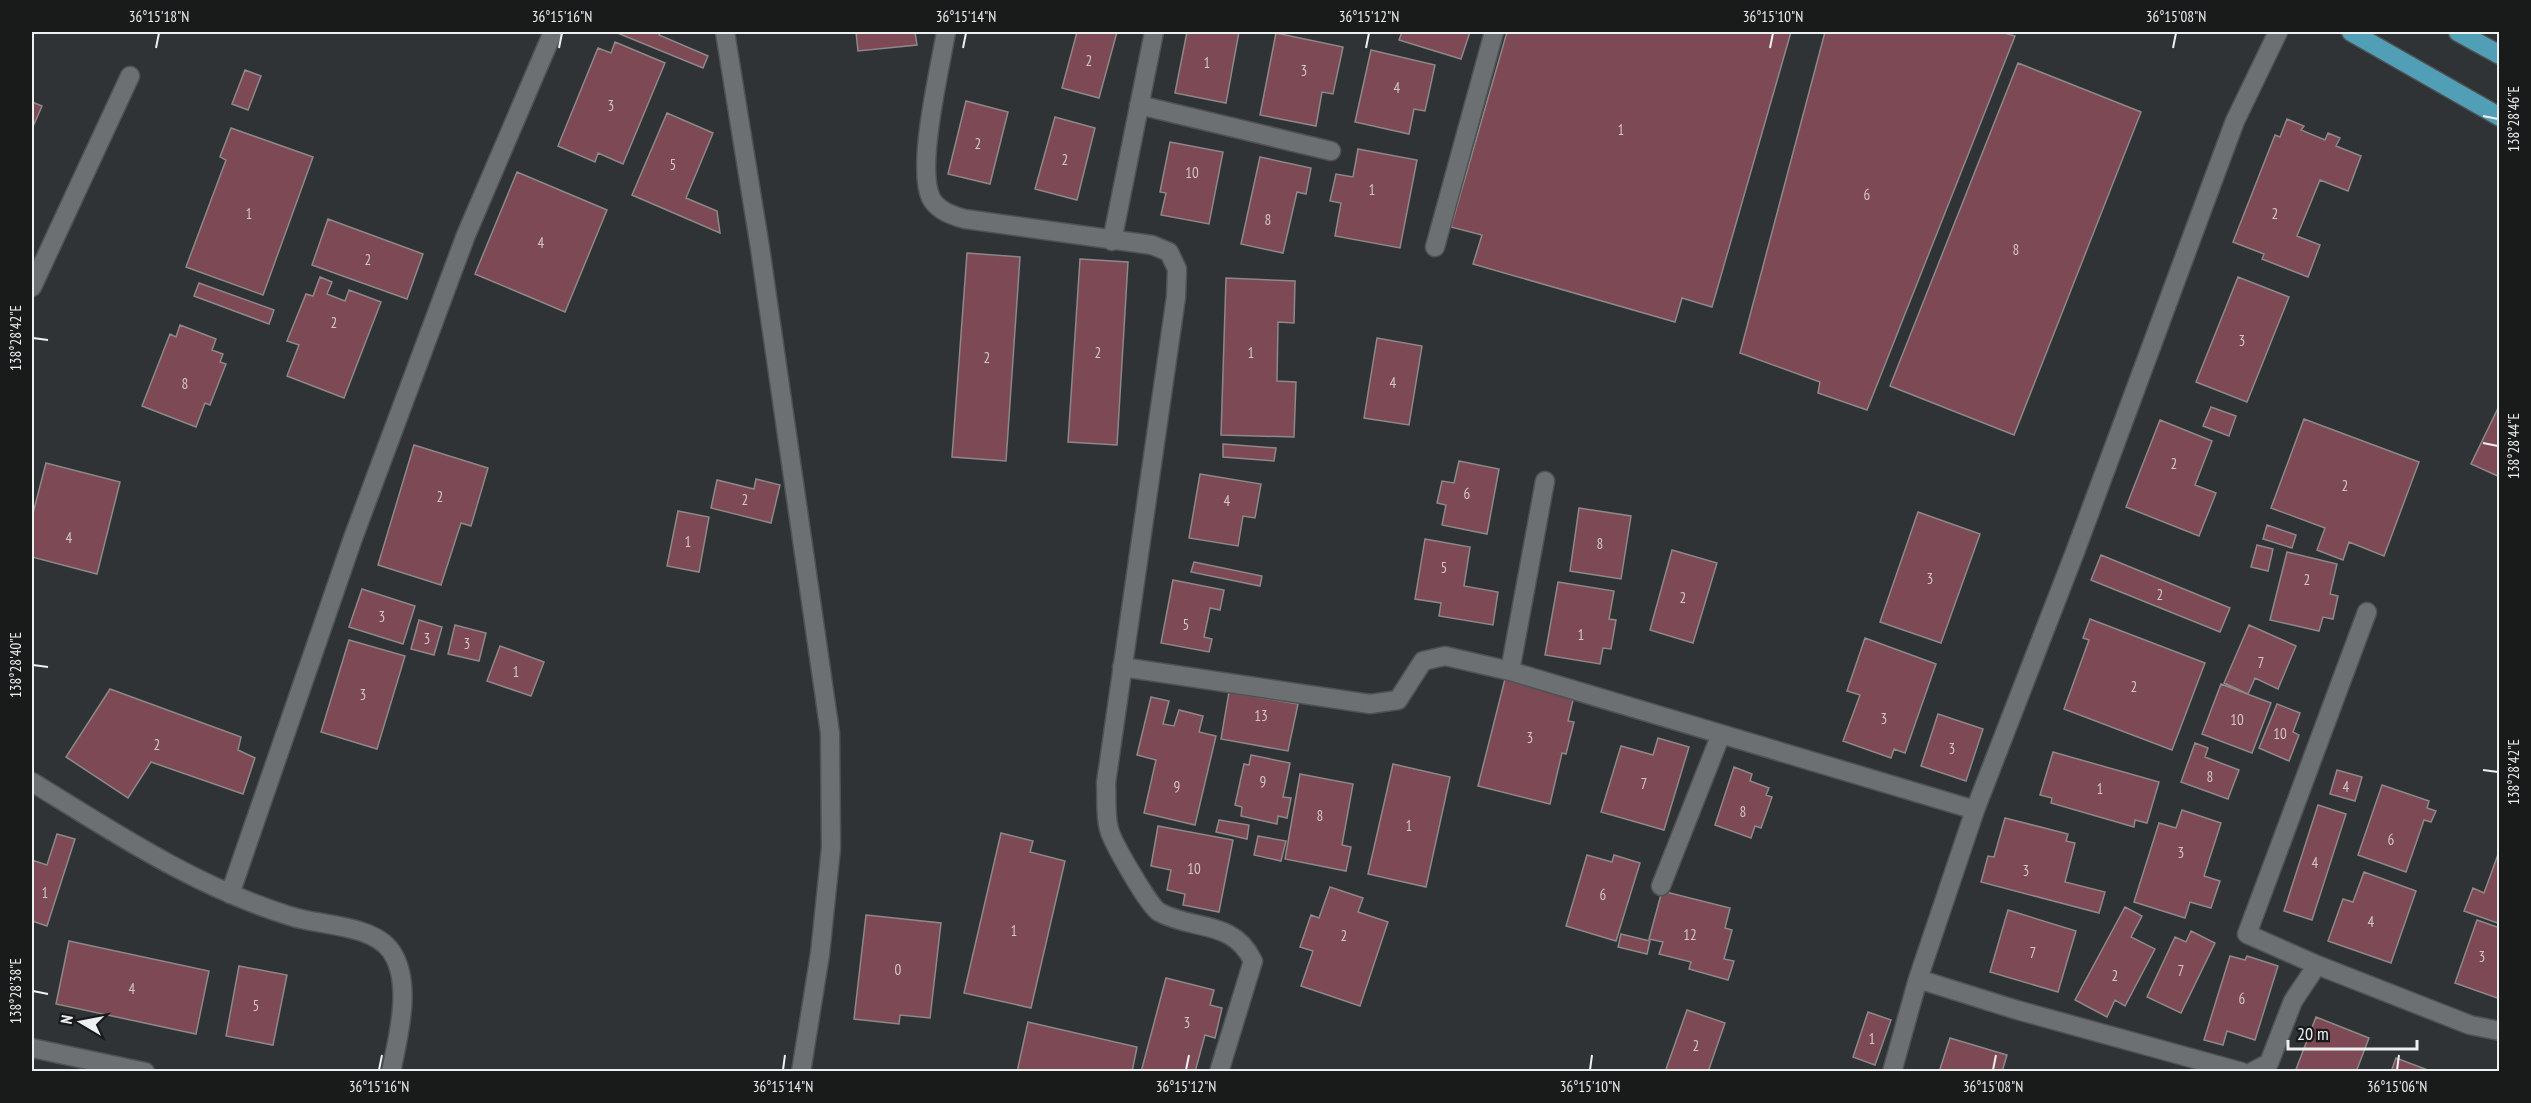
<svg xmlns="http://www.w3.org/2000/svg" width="2531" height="1103" viewBox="0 0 2531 1103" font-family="'PT Sans Narrow',sans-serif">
	<rect width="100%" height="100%" fill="#303335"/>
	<path fill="#7d4955" stroke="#8d8889" stroke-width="1.5" d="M615,32H661L659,35L708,56L703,68Z
		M856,32H915L917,45L858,51Z
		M1077,32H1117L1099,98L1062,88Z
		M1187,32H1239L1226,103L1175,93Z
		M1402,32H1470L1461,59L1399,40Z
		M1507,32H1791L1712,307L1682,298L1675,322L1473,264L1482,235L1451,227Z
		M1825,32H2001L2015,36L1867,410L1818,393L1820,382L1740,353Z
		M1276,33L1343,47L1333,94L1322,92L1316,126L1260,115Z
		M615,42L665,63L623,164L598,153L595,162L558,146L598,48L611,53Z
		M1371,50L1435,65L1425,111L1414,109L1409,134L1355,122Z
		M2018,63L2141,112L2014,435L1890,386Z
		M245,70L261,76L248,110L232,104Z
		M966,101L1008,112L990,184L948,174Z
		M32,102L42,106L32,129Z
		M667,113L713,133L686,198L717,211L720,233L632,195Z
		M1055,117L1095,128L1077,200L1035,189Z
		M2287,119L2304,126L2301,130L2325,140L2328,133L2340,138L2336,146L2361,156L2348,191L2320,180L2297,236L2320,245L2308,277L2262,259L2264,254L2233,242L2275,135L2280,137Z
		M231,128L313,157L263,295L186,267L226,160L220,157Z
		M1170,142L1223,152L1209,224L1161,215L1166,193L1160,192Z
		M1358,149L1417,160L1400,248L1335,236L1341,203L1330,201L1336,174L1353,177Z
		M1260,157L1311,168L1306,194L1297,192L1283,253L1241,244Z
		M517,172L607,210L565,312L475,274Z
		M328,219L423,254L407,299L312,265Z
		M967,253L1020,257L1006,461L952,457Z
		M1080,259L1128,262L1117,445L1068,442Z
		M320,277L332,282L327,294L345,301L349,290L381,302L344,398L287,376L299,345L287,341L306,294L313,296Z
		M2238,277L2289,297L2247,402L2196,382Z
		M1226,278L1295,281L1294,323L1278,322L1277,381L1296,382L1294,437L1221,435Z
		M199,283L274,310L269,324L194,296Z
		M180,325L216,339L212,350L223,354L220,362L226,364L210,405L205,403L196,427L142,406L170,334L176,337Z
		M1377,338L1422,346L1409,425L1364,418Z
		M2500,404V477L2471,464Z
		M2211,407L2236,416L2229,436L2203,426Z
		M2304,419L2419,462L2384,556L2349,542L2343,560L2317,550L2325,528L2271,508Z
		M2160,420L2212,441L2195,485L2216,493L2199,536L2126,507Z
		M1223,444L1276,448L1274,461L1223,457Z
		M414,445L488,468L471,526L461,523L441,585L378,565Z
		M1459,461L1499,469L1487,534L1442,525L1446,505L1437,503L1442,481L1454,483Z
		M46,463L120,482L97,574L32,557V517Z
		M1200,474L1261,484L1255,518L1243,516L1238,546L1189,538Z
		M756,479L780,485L771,523L711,508L717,480L754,489Z
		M1579,508L1631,516L1621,579L1570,571Z
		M678,511L709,517L699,572L667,566Z
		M1918,512L1980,534L1941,643L1880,622Z
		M2267,525L2296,535L2292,548L2263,539Z
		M1425,539L1470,547L1464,586L1498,592L1493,625L1439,616L1441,603L1415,599Z
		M2257,545L2273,549L2268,571L2251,567Z
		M1672,550L1717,563L1693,643L1650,630Z
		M2287,552L2337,564L2330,594L2338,596L2333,619L2323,617L2319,631L2270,620Z
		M2101,555L2230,608L2220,632L2091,580Z
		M1194,562L1262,576L1260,586L1191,572Z
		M1173,580L1224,590L1220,610L1210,608L1204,637L1212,639L1209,652L1161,643Z
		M1558,582L1614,591L1609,619L1616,620L1611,649L1603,648L1600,664L1545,655Z
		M362,589L415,606L403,644L349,627Z
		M2090,619L2205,663L2172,750L2064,709L2089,640L2083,638Z
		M419,620L442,627L434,655L411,649Z
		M455,625L486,633L479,661L448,654Z
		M2249,625L2296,646L2278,689L2255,678L2248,694L2224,683Z
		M1865,638L1936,664L1905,753L1894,749L1891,758L1843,741L1860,695L1847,691Z
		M349,640L405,656L377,749L321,732Z
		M500,646L544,662L531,696L487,681Z
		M1505,679L1574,696L1568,721L1574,722L1566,754L1562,753L1550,804L1478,786Z
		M2221,684L2271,703L2252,753L2202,734Z
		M110,689L241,737L238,750L255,758L243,794L151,762L128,798L66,757Z
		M1229,692L1298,704L1288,751L1221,739Z
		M1151,697L1169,701L1163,724L1174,726L1179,710L1203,716L1199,732L1216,736L1195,825L1144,813L1156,760L1137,755Z
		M2277,704L2300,713L2293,732L2299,735L2289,761L2259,748Z
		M1938,714L1983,729L1966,781L1921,766Z
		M1658,738L1689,747L1664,830L1601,812L1621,746L1653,755Z
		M2195,743L2208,748L2205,757L2239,770L2228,799L2181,782Z
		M2053,752L2159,782L2147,823L2135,820L2134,827L2051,803L2052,798L2040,795Z
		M1251,755L1290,763L1283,797L1291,798L1287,818L1278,816L1277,824L1241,816L1242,807L1235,805L1244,764L1249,765Z
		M1393,764L1450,777L1426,887L1368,874Z
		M1734,767L1752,774L1750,781L1769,788L1766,795L1772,797L1761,828L1755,826L1751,838L1715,825Z
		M2337,770L2362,777L2355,801L2330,794Z
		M1300,774L1353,784L1342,845L1351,847L1346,871L1285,859Z
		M2382,785L2429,801L2427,808L2436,811L2431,822L2424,820L2406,872L2358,855Z
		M2318,805L2346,814L2312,920L2284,911Z
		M2182,810L2221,823L2204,876L2220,881L2211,908L2190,902L2185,918L2134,902L2159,823L2176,828Z
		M2005,818L2068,834L2066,841L2075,843L2065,882L2105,892L2099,913L1981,882L1988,856L1994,857Z
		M1219,820L1249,825L1247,839L1216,832Z
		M1158,826L1233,840L1219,912L1183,905L1185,894L1167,890L1171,870L1151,866Z
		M1001,833L1033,841L1030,852L1065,861L1031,1008L964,993Z
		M57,834L75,839L47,926L32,921V860L47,865Z
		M1258,836L1286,841L1281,861L1254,855Z
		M2500,849V924L2464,911L2473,888L2484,893Z
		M1587,855L1612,862L1614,855L1640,863L1616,941L1566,926Z
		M2364,872L2416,891L2391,963L2328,941L2343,899L2353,902Z
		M1330,887L1363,898L1358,912L1388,922L1360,1006L1301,986L1313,951L1300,947L1311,915L1319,918Z
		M1662,891L1730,908L1725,928L1732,930L1724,959L1734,961L1728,980L1689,969L1691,962L1659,954L1663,942L1649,939Z
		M2125,907L2142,916L2131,937L2155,949L2125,1006L2115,1000L2107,1017L2075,1000Z
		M2008,910L2076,931L2058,992L1990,972Z
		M866,915L941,923L930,1018L900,1015L899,1024L854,1019Z
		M2477,920L2500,928V999L2455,983Z
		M2191,931L2215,943L2181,1013L2147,997L2175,937L2186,942Z
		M1621,934L1650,941L1647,954L1618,947Z
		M69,941L209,971L196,1034L56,1004Z
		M2230,956L2245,960L2247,956L2278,966L2255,1040L2227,1031L2223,1045L2204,1040Z
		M239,966L287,975L273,1045L226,1036Z
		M1166,978L1214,990L1210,1005L1222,1008L1215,1038L1205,1035L1195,1072H1141Z
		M1687,1010L1725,1023L1708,1072H1665Z
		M1868,1012L1891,1020L1875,1065L1853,1057Z
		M2316,1017L2369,1038L2356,1072H2295Z
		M1028,1022L1137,1047L1132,1072H1017Z
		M1950,1038L2007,1055L2002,1072H1939Z
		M2396,1058L2433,1072H2391Z"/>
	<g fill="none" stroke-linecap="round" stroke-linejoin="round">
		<g stroke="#4f5253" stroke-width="21">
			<path id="minor" d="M725,32L760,248L830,733L831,848L820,954L801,1072
				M946,32C940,69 916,167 931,198C937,210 953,216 965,219L1152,245L1169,252L1177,269L1176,297L1106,783C1107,797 1105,816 1109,829C1112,842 1149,906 1159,912C1193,931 1233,919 1253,961L1219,1072
				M1139,105L1331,151
				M1112,241L1154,32
				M1435,247L1494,32
				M32,287L130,76
				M2367,612L2247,934L2317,965L2470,1025L2500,1031
				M1122,667L1370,704L1398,700L1423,661L1445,656L1510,671L1975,810
				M1510,671L1545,481
				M32,782C115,833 196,887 290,916C319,926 372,924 391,951C413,983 398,1037 391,1072
				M1661,886L1721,734
				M230,894L353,538L466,235L553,32
				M1918,979L2017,1010L2242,1072
				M32,1048L145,1072
				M1892,1072L1918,979L1975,810L2075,552L2235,121L2278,32
				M2252,1072L2269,1063L2293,1001L2317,965"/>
		</g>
		<g stroke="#4f5253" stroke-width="21">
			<path id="major" d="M2351,32L2500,117
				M2458,32L2500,55"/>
		</g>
		<use href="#minor" stroke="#6c7072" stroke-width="18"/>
		<use href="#major" stroke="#519eb7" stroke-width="18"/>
	</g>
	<path fill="none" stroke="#edf0f1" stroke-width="2" d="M156,48L159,33M559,48L562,33M963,48L966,33M1366,48L1369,33M1770,48L1773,33M2173,48L2176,33M2483,116L2498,119M33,338L48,340M2483,443L2498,446M33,665L48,667M2483,770L2498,772M33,991L48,994M379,1070L382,1055M783,1070L785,1055M1186,1070L1189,1055M1590,1070L1592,1055M1993,1070L1996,1055M2397,1070L2399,1055"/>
	<g text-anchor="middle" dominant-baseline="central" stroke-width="4.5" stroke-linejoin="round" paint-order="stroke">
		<g font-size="15" fill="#d1c6ca">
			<text x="1089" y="60">2</text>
			<text x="1207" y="62">1</text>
			<text x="1304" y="70">3</text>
			<text x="1397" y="87">4</text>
			<text x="611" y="105">3</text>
			<text x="1621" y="129">1</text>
			<text x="978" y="143">2</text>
			<text x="1065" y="159">2</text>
			<text x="673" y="164">5</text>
			<text x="1192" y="172">10</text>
			<text x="1372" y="189">1</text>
			<text x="1867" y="194">6</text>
			<text x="249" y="213">1</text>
			<text x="2275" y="213">2</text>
			<text x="1268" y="219">8</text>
			<text x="541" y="242">4</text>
			<text x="2016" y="249">8</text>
			<text x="368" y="259">2</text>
			<text x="334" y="322">2</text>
			<text x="2242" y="340">3</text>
			<text x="1098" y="352">2</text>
			<text x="1251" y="352">1</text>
			<text x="987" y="357">2</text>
			<text x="1393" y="382">4</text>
			<text x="185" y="383">8</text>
			<text x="2174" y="463">2</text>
			<text x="2345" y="485">2</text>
			<text x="1467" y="493">6</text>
			<text x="440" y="496">2</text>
			<text x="745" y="499">2</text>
			<text x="1227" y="500">4</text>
			<text x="69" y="537">4</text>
			<text x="688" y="541">1</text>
			<text x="1600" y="543">8</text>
			<text x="1444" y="567">5</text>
			<text x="1930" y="578">3</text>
			<text x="2307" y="579">2</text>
			<text x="2160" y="594">2</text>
			<text x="1683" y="597">2</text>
			<text x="382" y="616">3</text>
			<text x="1186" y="624">5</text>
			<text x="1581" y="634">1</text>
			<text x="427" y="638">3</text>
			<text x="467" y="643">3</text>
			<text x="2261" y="662">7</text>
			<text x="516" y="671">1</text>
			<text x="2134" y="686">2</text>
			<text x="363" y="694">3</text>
			<text x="1261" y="715">13</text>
			<text x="1884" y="718">3</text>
			<text x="2237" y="719">10</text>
			<text x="2280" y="733">10</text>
			<text x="1530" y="737">3</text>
			<text x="157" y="744">2</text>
			<text x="1952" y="748">3</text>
			<text x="2210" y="776">8</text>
			<text x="1263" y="781">9</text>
			<text x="1644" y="783">7</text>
			<text x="1177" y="786">9</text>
			<text x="2346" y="786">4</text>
			<text x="2100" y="788">1</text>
			<text x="1743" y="811">8</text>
			<text x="1320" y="815">8</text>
			<text x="1409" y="825">1</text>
			<text x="2391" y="839">6</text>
			<text x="2181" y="852">3</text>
			<text x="2315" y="862">4</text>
			<text x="1194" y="868">10</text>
			<text x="2026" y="870">3</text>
			<text x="45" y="892">1</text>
			<text x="1603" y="894">6</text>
			<text x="2371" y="921">4</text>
			<text x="1014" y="930">1</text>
			<text x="1690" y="934">12</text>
			<text x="1344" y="935">2</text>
			<text x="2033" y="952">7</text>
			<text x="2482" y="956">3</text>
			<text x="898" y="969">0</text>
			<text x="2181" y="970">7</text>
			<text x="2115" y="975">2</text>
			<text x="132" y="988">4</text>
			<text x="2242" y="998">6</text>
			<text x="256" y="1005">5</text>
			<text x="1187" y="1022">3</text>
			<text x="1872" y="1038">1</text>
			<text x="1696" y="1045">2</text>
		</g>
	</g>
	<rect width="2531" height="1103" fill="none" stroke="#191b1b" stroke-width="66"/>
	<g transform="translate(81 1022) rotate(280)" stroke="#191b1b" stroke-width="4.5" paint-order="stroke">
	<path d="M0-4.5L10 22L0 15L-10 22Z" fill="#edf0f1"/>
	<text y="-9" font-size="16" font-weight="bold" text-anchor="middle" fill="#edf0f1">N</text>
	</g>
	<path d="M2288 1040v9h129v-9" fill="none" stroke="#edf0f1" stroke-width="3"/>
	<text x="2297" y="1040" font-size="18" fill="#edf0f1" stroke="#191b1b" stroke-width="4.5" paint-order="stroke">20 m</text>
	<rect x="33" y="33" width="2465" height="1037" fill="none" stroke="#edf0f1" stroke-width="2"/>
	<g font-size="15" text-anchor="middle" fill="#edf0f1">
		<text x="159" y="22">36°15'18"N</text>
		<text x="562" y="22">36°15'16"N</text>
		<text x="966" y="22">36°15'14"N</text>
		<text x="1369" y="22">36°15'12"N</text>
		<text x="1773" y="22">36°15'10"N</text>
		<text x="2176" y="22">36°15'08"N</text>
		<text transform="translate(2514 119) rotate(-90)" y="5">138°28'46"E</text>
		<text transform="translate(16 338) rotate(-90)" y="5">138°28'42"E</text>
		<text transform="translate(2514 446) rotate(-90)" y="5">138°28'44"E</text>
		<text transform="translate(16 665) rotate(-90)" y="5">138°28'40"E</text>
		<text transform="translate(2514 772) rotate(-90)" y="5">138°28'42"E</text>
		<text transform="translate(16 991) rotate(-90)" y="5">138°28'38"E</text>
		<text x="379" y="1092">36°15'16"N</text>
		<text x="783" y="1092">36°15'14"N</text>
		<text x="1186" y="1092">36°15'12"N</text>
		<text x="1590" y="1092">36°15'10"N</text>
		<text x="1993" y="1092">36°15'08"N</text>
		<text x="2397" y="1092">36°15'06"N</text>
	</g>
</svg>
